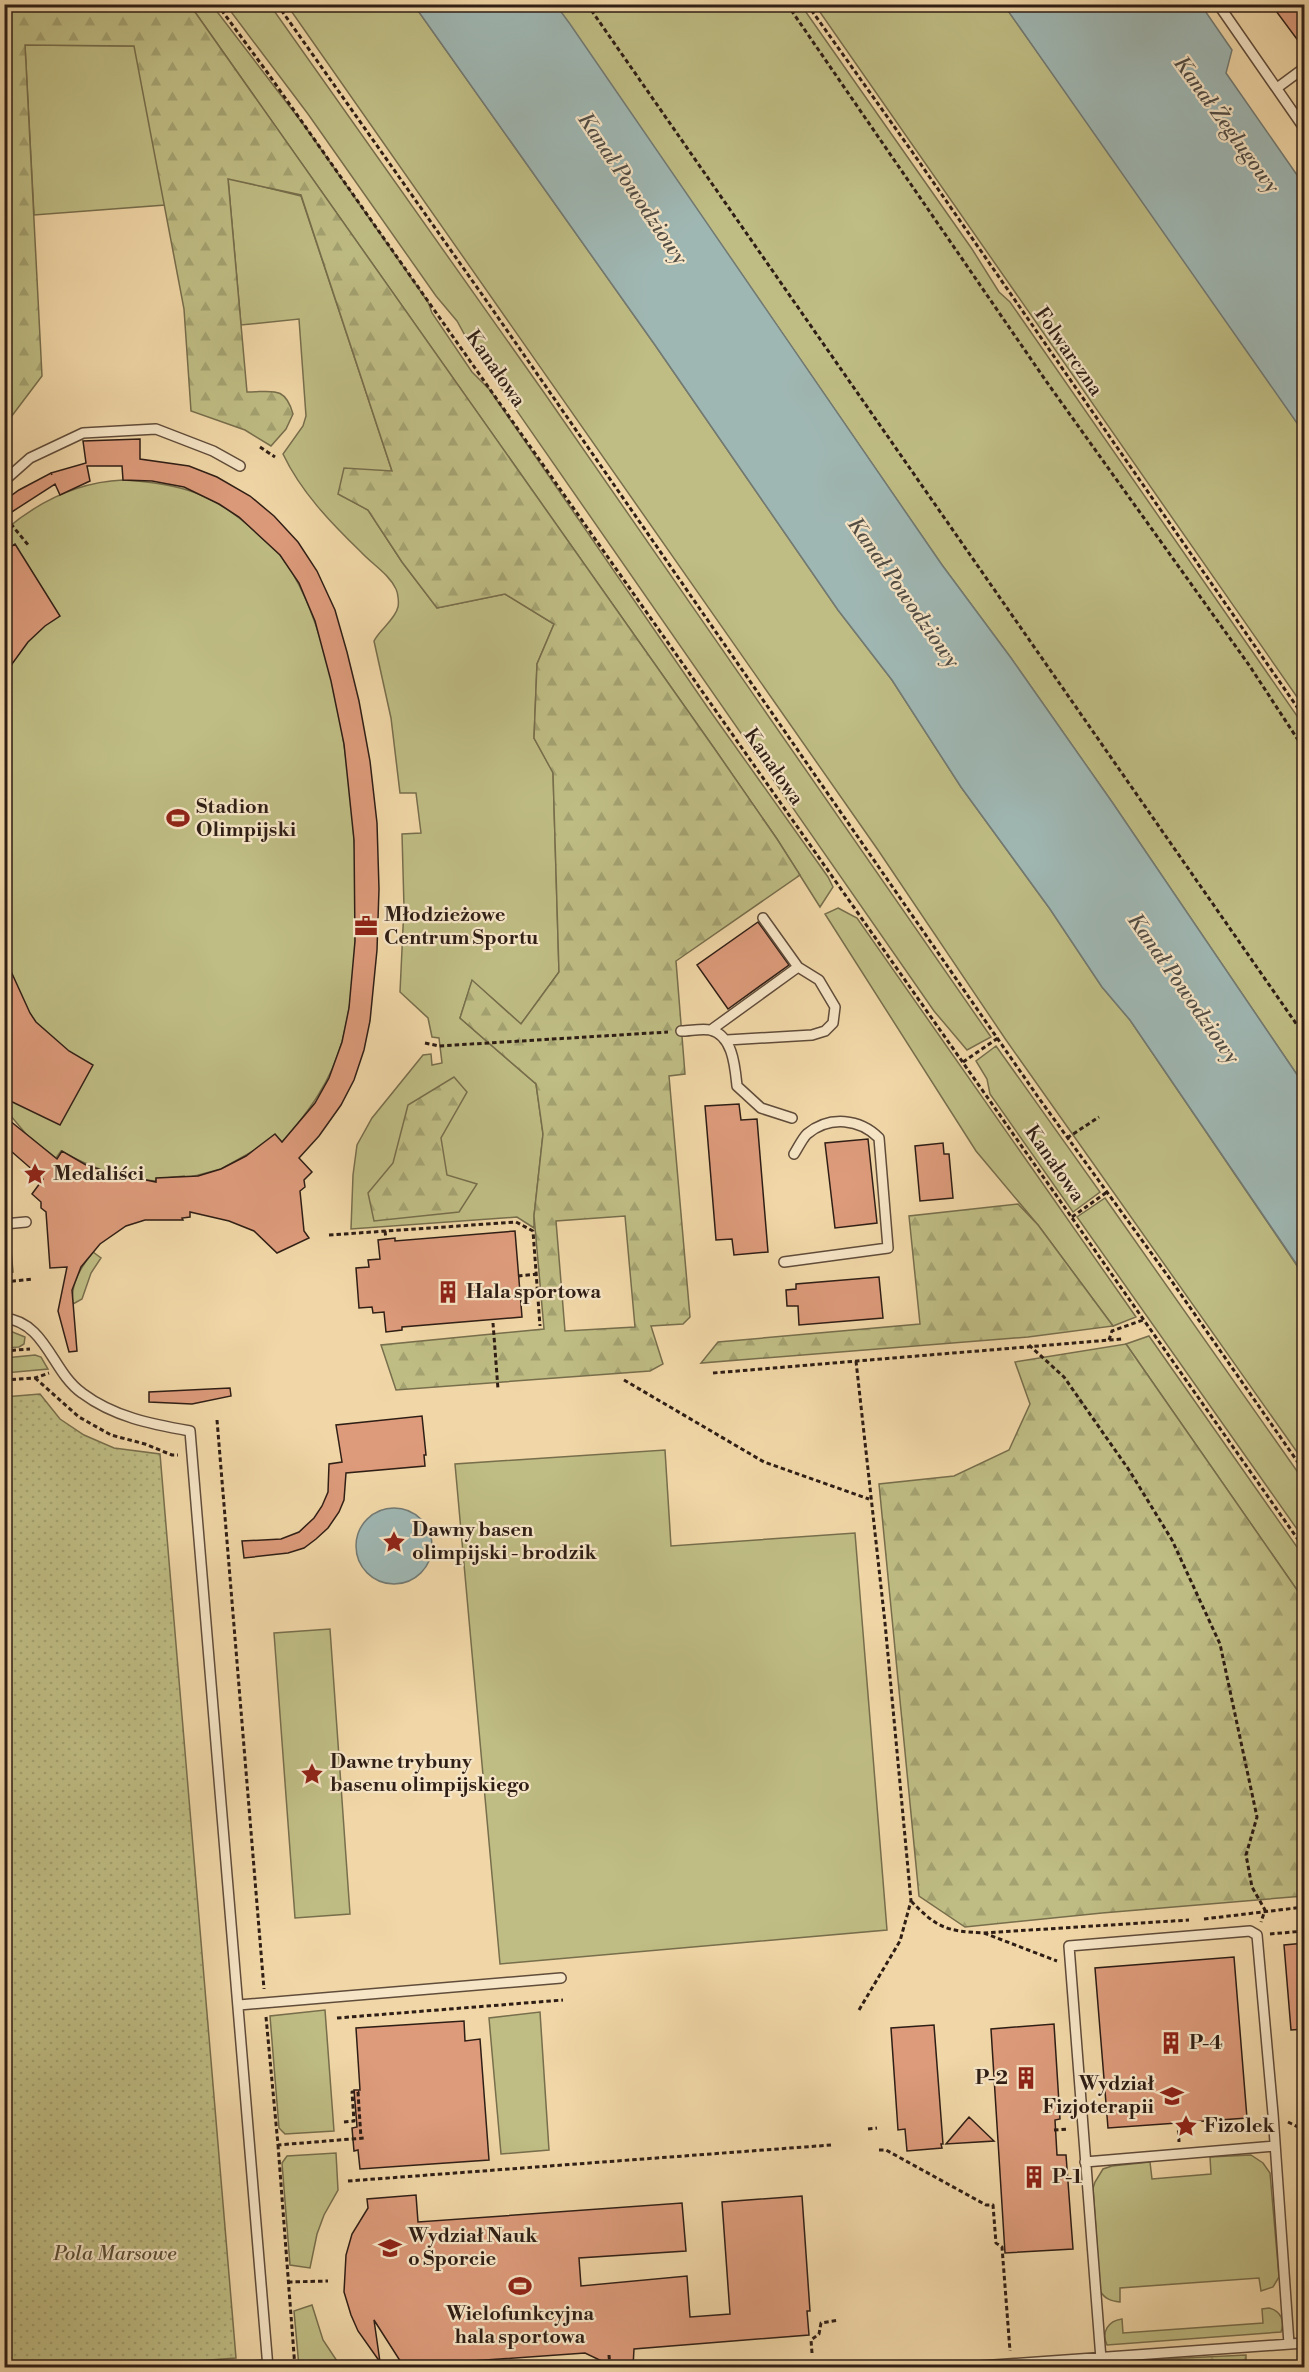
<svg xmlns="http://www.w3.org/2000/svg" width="1309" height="2372" viewBox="0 0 1309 2372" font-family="'Libre Bodoni',serif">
	<defs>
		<pattern id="forest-firs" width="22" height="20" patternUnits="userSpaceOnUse" patternTransform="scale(1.5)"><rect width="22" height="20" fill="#bfbd84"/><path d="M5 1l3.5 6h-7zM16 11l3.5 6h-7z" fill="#a4a271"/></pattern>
		<pattern id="park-dots" width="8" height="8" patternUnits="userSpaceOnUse" patternTransform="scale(1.5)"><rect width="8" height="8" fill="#bfbd84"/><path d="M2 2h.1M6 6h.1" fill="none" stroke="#a4a271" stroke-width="1.8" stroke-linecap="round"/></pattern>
	</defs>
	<rect width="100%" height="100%" fill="#f1d7a7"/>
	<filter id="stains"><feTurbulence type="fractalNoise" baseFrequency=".00333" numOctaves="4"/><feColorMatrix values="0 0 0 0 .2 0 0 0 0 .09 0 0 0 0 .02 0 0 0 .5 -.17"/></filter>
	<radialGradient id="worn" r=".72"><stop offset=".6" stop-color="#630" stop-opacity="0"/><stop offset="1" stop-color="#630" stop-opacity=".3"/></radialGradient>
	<path fill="#bfbd84" stroke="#776e4c" stroke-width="1.5" d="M190,5H212L306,128L428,302L432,313L472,372L489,389L708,708L828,877L833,887L820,907L777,839L714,748Z
		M226,5H270L545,394L991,1037L967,1050L934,1011L467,339L457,321L436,296L308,114Z
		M287,5H414L655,345L838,610L892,680L961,787L1050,909L1102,987L1130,1020L1304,1276V1462L1006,1040L878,850Z
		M556,5H801L972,249L999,292L1010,302L1304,726V1085L1112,802L1011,658L942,565Z
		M815,5H1004L1200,280L1304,433V707Z
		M25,45L135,46L165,205L34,215Z
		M228,178L301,196L392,471L339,494L368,510L402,562L437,608L505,594L554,624L537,664L534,738L553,772L559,972L521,1024L472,981L460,1018L536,1084L543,1134L534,1216V1228L517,1217L351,1229L353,1175L357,1145L372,1118L423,1055L431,1054L432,1065L442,1063L439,1038L432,1037L428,1018L400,992L404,907L402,834L421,833L416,793H400L391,718L374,641C380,629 395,620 398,607C399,603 398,593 396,589C389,574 372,564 361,552C331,523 301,492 283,454L303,426L306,416L299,319L241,325Z
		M123,480C181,483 215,494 258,534C265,541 274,548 281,556C353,649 373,930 342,1042C331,1082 308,1112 282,1143L260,1147L221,1169L187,1178L184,1176L156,1179V1181C122,1179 91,1168 61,1151L56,1158L26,1134L5,1109V530C38,502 78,482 123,480Z
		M838,908L857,918L1136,1317L1113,1326L1038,1225L976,1151L825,914Z
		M996,1046L1100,1192L1073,1212L990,1094L987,1079L976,1061Z
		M1105,1198L1304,1481V1539L1077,1217Z
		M5,1228H9L13,1272L5,1273Z
		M93,1252L101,1258L91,1273L82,1299L73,1304C70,1284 81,1267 93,1252Z
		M5,1329L25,1337L24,1344L19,1347L5,1348Z
		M1149,1336L1304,1557V1600L1126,1344Z
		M35,1355L41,1357L48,1369L5,1373V1358Z
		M665,1450L671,1546L855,1533L887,1930L500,1964L455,1464Z
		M330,1629L350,1914L295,1918L274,1633Z
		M325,2010L334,2131L285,2134L279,2128L270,2016Z
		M540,2012L549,2150L501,2154L489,2018Z
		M336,2153L338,2190L324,2215L317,2234L310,2268L290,2265L282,2163L287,2156Z
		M1251,2155L1263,2163L1270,2173L1279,2277L1273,2287L1261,2291L1259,2278L1120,2288V2302C1111,2301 1105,2299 1100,2291L1093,2188L1095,2182L1103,2169L1112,2166L1150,2162L1152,2179L1211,2174L1210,2157Z
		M312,2305L323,2340L341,2367H299L294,2311Z
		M1269,2308C1281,2311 1285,2321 1281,2332L1107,2345C1101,2332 1108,2321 1122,2319L1123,2333L1263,2323L1262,2309Z"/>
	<path fill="url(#forest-firs)" stroke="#776e4c" stroke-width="1.5" fill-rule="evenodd" d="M5,5H190L714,748L777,839L800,875L676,961L685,1074L669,1076L690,1317L683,1324L651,1326L663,1364L650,1371L396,1390L381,1345L544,1329L534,1216L543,1134L536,1084L460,1018L472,980L521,1024L559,972L553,773L534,738L537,664L554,624L505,594L437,608L402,562L368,510L338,494L344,468L392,471L301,195L228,179L247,392C272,392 285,385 293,414L286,429L271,446L245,430L191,411L184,309L134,46L25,45L42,376L5,425ZM625,1216L635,1327L565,1331L556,1221Z
		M454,1077L467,1092L441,1138L447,1175L477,1184L459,1212L374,1221L368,1193L393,1163L408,1105Z
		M1018,1204L1038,1225L1113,1326L1028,1337L701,1363L718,1342L920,1324L909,1216Z
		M1126,1344L1304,1600V1896L1102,1913L965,1927L919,1896L879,1484L954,1476L1009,1450L1030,1404L1015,1362Z
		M1246,2355V2367L1078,2368L1083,2363Z"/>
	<path fill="url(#park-dots)" stroke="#776e4c" stroke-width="1.5" d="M40,1394L60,1419L84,1435L114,1448L160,1454L236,2358L118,2367H5L4,1397Z"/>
	<path fill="#9fb7b3" stroke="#727a74" stroke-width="1.5" d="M414,5H556L570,24L942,565L1011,658L1112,802L1304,1085V1275L1130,1020L1102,987L1050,909L961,787L892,680L838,610L655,345Z
		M1004,5H1201L1232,50L1226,73L1304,185V433Z
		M356 1546a38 38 0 1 1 76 0a38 38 0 1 1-76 0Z"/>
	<path fill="#dd9b7b" stroke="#2f1e15" stroke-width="1.5" d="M1285,4H1305V50L1276,11Z
		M140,439V459L189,466L217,477L250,496L274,516L298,542L317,571L335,610L347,652L359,701L370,761L377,823L379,889L377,950L370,1021L364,1050L354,1080L341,1105L319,1136L299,1158L312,1172L304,1180L305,1187L300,1191L304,1231L309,1238L277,1253L254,1231L229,1221L190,1212V1217L182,1218L183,1220H145L126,1226L100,1244L81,1267L72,1290L77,1351L69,1352L58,1311L67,1267L50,1268L46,1212L41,1208V1202L32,1194L43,1179L4,1145V1116L57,1159L62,1151L86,1165L107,1172L156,1182V1178L198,1176L221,1169L246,1156L275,1134L282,1142L315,1103L329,1078L342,1042L349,1008L355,941L354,840L344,744L331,681L315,621L299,583L280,555L239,517L219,504L184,487L152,481L123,480L122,466H87L90,481L60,495L55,484L4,517V501L19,490L51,473L52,475L51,473L86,463L83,441Z
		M15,544L60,616L45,626L28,642L4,675V551Z
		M758,922L789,965L728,1009L697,965Z
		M4,956L30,1013L36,1022L69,1051L93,1065L60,1125L4,1098Z
		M739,1104L741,1120L757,1119L768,1252L734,1255L732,1239L716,1240L705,1106Z
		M868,1139L877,1223L835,1228L825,1143Z
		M943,1143L944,1154H949L953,1198L920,1201L915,1146Z
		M515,1231L522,1317L402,1327V1330L386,1332L384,1312L373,1313L372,1307L359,1308L356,1268L369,1267L368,1260L380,1259L378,1240L395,1238V1241Z
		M879,1277L883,1318L799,1325L798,1306H787L786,1290L796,1289V1284Z
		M230,1388L231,1396L192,1404L149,1402V1392Z
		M422,1416L426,1455H424L425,1466L346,1473L344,1500L339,1512L328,1528L316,1539L304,1548L288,1553L244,1558L242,1541L281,1539L299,1532L314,1518L322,1506L328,1492L329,1464L342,1462L336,1425Z
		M1305,1943V2029L1291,2030L1284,1945Z
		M1234,1957L1247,2118L1108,2128L1095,1968Z
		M464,2021L465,2041L480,2039L489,2160L360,2169L358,2150L354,2151L352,2128L357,2127L354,2090H360L356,2028Z
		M1054,2024L1060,2119L1055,2120L1057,2155H1066L1073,2249L1005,2253L991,2029Z
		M934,2025L943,2144H941L942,2148L907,2151L905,2129L898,2130L891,2028Z
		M969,2117L994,2141L946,2144L963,2124Z
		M416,2195L418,2222L682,2203L686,2251L579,2258L581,2286L687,2276L690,2317L730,2314L722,2202L802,2196L810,2311H807L809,2335L634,2349L633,2367L608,2364L585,2353L443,2363L444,2367H404L374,2320L380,2362L358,2331L351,2315L344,2292L346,2255L352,2234L368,2208L367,2199Z"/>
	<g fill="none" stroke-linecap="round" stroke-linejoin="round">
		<g stroke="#604c3a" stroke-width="12">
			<path id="lane" d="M1218,4L1304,128
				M1277,88L1304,68
				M4,481L30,458L83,433L156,429L213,451L240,466
				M711,1030L798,967
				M681,1031C690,1031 702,1028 710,1030C733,1035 735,1067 737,1086L761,1108L792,1118
				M727,1040L812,1035L825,1031L833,1023L835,1007L819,980L798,967L763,918
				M4,1224L26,1222
				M784,1262L888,1248L879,1138C860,1119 830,1115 807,1134C802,1139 798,1148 794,1154
				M4,1318C46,1322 52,1372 82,1393C114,1417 151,1424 190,1431L268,2368
				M239,2005L561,1978
				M1085,2162L1275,2146
				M1101,2359L1069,1946L1250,1931L1257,1935L1273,2114L1289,2344
				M224,2368L268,2365
				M907,2368L966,2367L1304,2343"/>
		</g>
		<path stroke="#2f1e15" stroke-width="3" stroke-dasharray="4.5 3" stroke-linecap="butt" d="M217,4L267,72L1304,1548
			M277,4L488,303L1038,1097L1173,1283L1304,1471
			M587,4L1304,1035
			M787,4L1046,381L1249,665L1304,749
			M807,4L913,153L1304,717
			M260,447L275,457
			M6,518L29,546
			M425,1043L439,1046L668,1032
			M963,1062L998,1038
			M1067,1138L1099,1117
			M1072,1217L1107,1192
			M385,1231L386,1239
			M329,1235L516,1222L533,1231L540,1326
			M518,1276L537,1274
			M4,1282L33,1279
			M493,1323L498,1389
			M1109,1340L1112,1331L1143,1320
			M1029,1345L1064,1377L1129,1470L1172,1540L1220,1644L1257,1817L1246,1855L1252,1887L1265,1910L1261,1922
			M4,1351L30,1349
			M856,1361L885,1623L911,1901L900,1941L859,2010
			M713,1373L1122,1339
			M35,1378L79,1417L111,1435L145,1444L172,1455H178
			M4,1380L35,1378L49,1373
			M624,1380L764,1462L869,1499
			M217,1420L264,1989
			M911,1901C937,1928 946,1931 983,1933L1189,1920
			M1204,1919L1304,1907
			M984,1933L1057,1961
			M1270,1934L1304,1931
			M266,2017L278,2145L364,2138
			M337,2018L563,2000
			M344,2122L354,2121L352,2092H358L361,2138
			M1288,2122L1304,2130
			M1178,2123L1179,2142
			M868,2129L877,2128
			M1054,2130L1069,2129
			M278,2145L295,2368
			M879,2150H886L986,2205H993L996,2243L1002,2247L1010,2351
			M348,2181L831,2145
			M288,2282L328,2281
			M812,2353L811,2340L819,2334L821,2323L839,2320
			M609,2355L610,2368"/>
		<use href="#lane" stroke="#f6e5c6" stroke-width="9"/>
	</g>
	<defs>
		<g id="stadium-bare" transform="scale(1.8)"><path d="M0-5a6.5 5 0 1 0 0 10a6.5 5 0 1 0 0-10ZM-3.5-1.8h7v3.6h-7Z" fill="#8f2418" stroke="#f6e5c6" stroke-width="2.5" paint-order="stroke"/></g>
		<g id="office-bare" transform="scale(1.8)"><path d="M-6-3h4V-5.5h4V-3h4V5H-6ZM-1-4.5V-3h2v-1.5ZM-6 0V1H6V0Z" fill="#8f2418" stroke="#f6e5c6" stroke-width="2.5" paint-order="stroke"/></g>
		<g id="sight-bare" transform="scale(1.8)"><path d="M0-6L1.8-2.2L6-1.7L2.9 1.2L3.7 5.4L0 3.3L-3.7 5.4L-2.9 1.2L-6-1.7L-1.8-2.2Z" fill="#8f2418" stroke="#f6e5c6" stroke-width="2.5" paint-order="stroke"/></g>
		<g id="building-bare" transform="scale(1.8)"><path d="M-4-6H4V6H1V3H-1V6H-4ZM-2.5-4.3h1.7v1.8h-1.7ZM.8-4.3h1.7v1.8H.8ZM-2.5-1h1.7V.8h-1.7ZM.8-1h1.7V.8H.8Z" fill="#8f2418" stroke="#f6e5c6" stroke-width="2.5" paint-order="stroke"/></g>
		<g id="university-bare" transform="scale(1.8)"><path d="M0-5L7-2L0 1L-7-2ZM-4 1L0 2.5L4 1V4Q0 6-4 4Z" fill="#8f2418" stroke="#f6e5c6" stroke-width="2.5" paint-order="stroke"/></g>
	</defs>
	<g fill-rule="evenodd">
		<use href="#stadium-bare" x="178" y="818"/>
		<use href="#office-bare" x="366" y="926"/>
		<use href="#sight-bare" x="35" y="1174"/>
		<use href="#building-bare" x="448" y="1292"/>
		<use href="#sight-bare" x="394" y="1542"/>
		<use href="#sight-bare" x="312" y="1774"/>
		<use href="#building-bare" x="1171" y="2043"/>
		<use href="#building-bare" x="1026" y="2078"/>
		<use href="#university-bare" x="1172" y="2096"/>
		<use href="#sight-bare" x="1186" y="2126"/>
		<use href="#building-bare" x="1034" y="2177"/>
		<use href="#university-bare" x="390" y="2248"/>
		<use href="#stadium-bare" x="520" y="2286"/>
	</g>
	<g text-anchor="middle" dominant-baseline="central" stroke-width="4.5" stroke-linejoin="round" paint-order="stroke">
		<g font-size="20" fill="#2f1e15" stroke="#f6e5c6">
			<text transform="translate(1068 352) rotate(55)">Folwarczna</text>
			<text transform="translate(495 369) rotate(55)">Kanałowa</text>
			<text transform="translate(773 767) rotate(55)">Kanałowa</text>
			<text transform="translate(1054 1164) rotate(55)">Kanałowa</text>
		</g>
		<g font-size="20" font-weight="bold" fill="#2f1e15" stroke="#f6e5c6" text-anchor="start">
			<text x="196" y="807">Stadion<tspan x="196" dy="23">Olimpijski</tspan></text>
			<text x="384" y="915">Młodzieżowe<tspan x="384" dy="23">Centrum Sportu</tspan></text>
			<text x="53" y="1174">Medaliści</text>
			<text x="466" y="1292">Hala sportowa</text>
			<text x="412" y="1530">Dawny basen<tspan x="412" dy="23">olimpijski - brodzik</tspan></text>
			<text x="330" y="1762">Dawne trybuny<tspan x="330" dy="23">basenu olimpijskiego</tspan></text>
			<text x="1189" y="2043">P-4</text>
			<text x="1008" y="2078" text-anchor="end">P-2</text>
			<text x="1154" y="2084" text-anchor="end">Wydział<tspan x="1154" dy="23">Fizjoterapii</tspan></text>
			<text x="1204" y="2126">Fizolek</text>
			<text x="1052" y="2177">P-1</text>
			<text x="408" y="2236">Wydział Nauk<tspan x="408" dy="23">o Sporcie</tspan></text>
			<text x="520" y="2314" text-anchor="middle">Wielofunkcyjna<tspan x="520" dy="23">hala sportowa</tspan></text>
		</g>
		<g font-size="20" font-style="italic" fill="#5a4e36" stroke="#f6e5c6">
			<text x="115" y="2254">Pola Marsowe</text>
		</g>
		<g font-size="21" font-style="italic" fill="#514c44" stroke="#f6e5c6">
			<text transform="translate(1226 125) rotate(54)">Kanał Żeglugowy</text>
			<text transform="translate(632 189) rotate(56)">Kanał Powodziowy</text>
			<text transform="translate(903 593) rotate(55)">Kanał Powodziowy</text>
			<text transform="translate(1183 989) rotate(55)">Kanał Powodziowy</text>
		</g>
	</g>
	<rect width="1309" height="2372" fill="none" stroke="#f1d7a7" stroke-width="24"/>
	<rect x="6" y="6" width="1297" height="2360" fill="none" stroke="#2f1e15" stroke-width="3"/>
	<rect x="12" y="12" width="1285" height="2348" fill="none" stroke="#2f1e15" stroke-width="1.5"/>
	<rect width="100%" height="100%" filter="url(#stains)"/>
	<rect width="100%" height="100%" fill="url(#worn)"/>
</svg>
